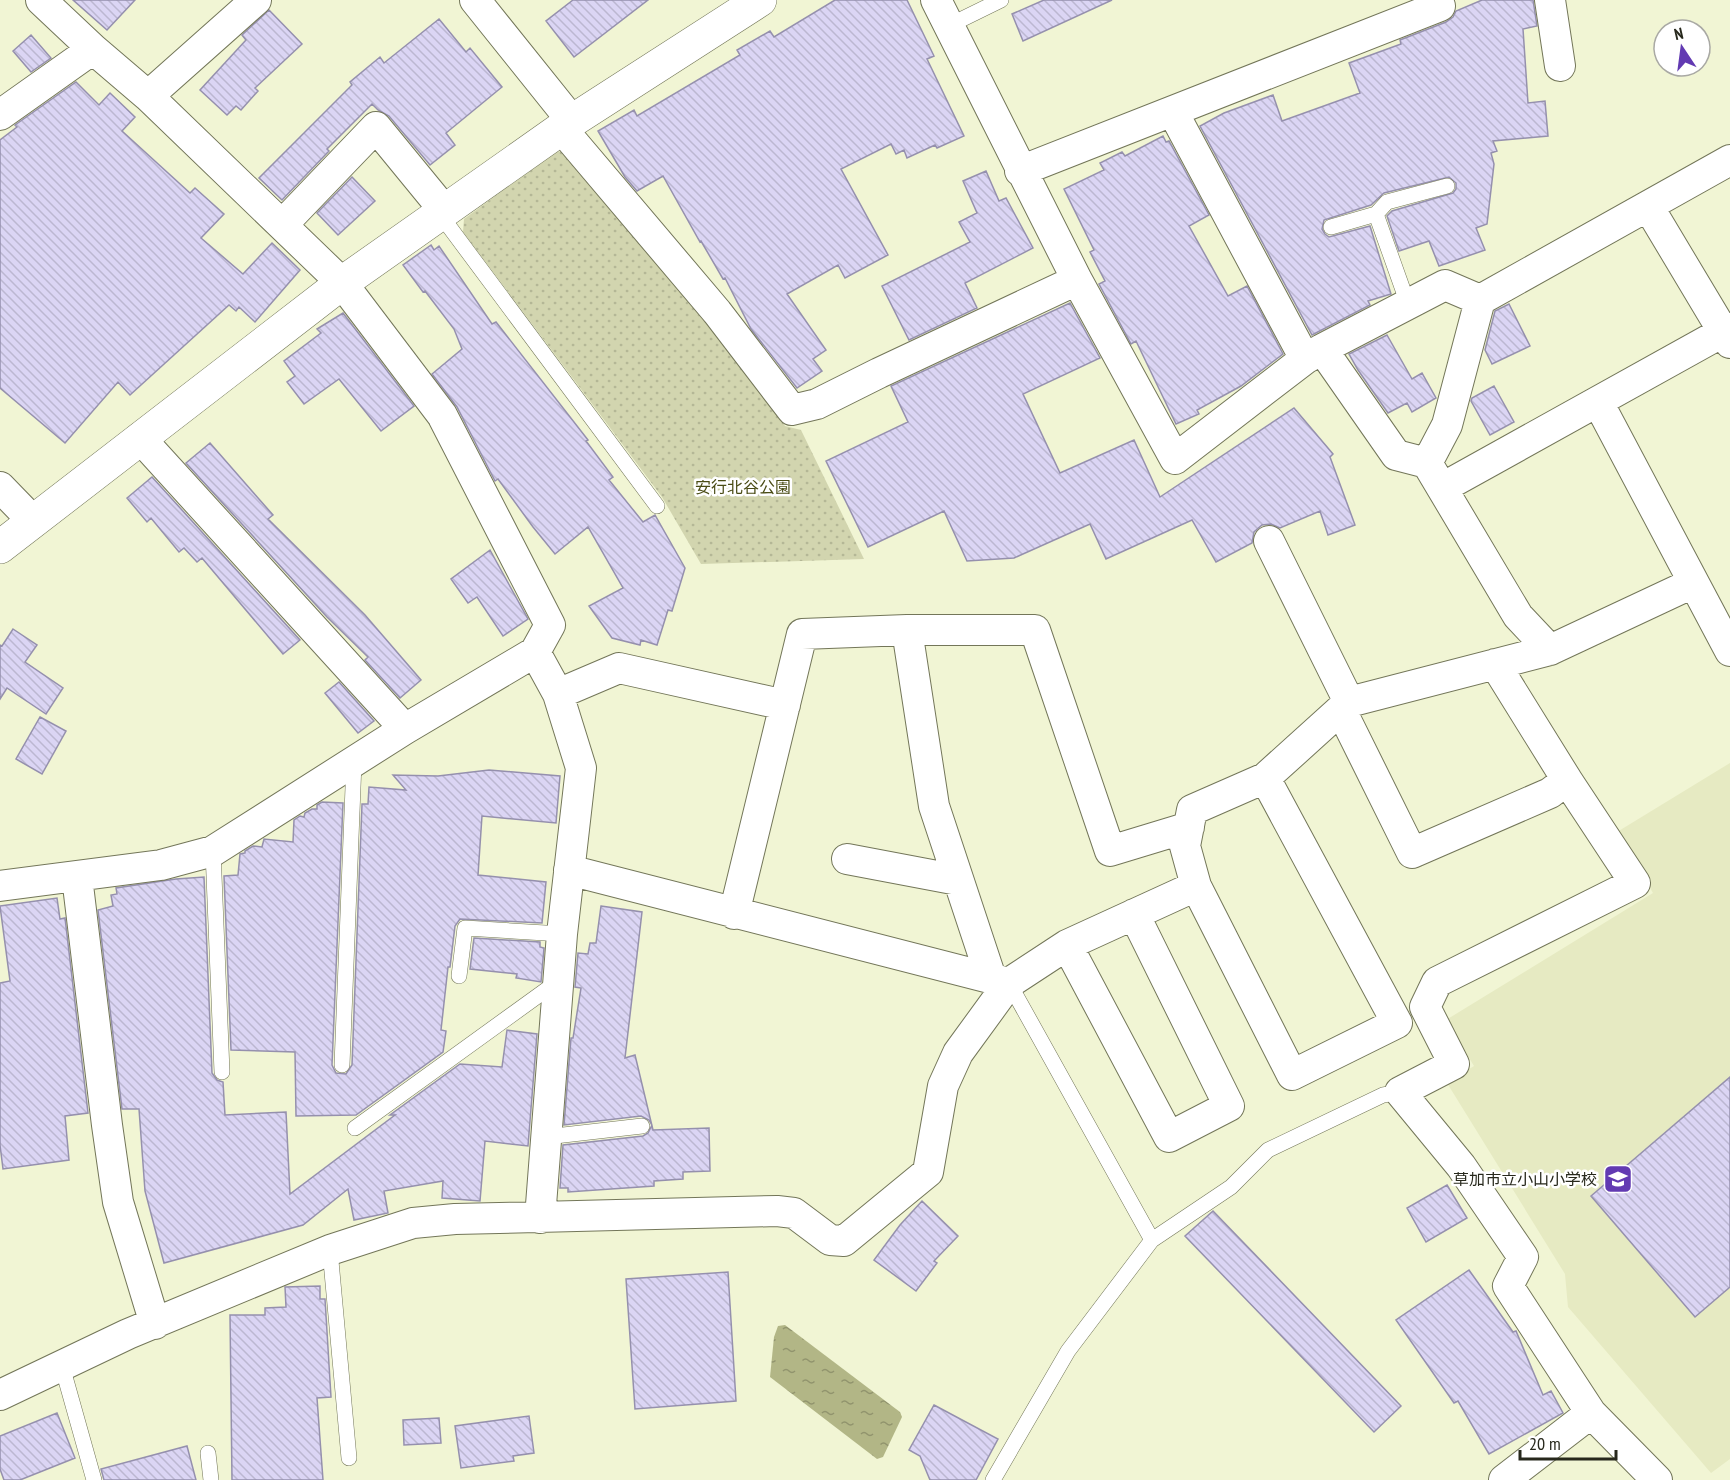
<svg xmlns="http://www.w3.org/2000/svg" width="1730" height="1480" viewBox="0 0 1730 1480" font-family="'PT Sans Narrow','Noto Sans JP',sans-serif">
	<defs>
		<pattern id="green-dots" width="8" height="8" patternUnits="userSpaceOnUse" patternTransform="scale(1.5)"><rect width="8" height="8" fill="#d2d5af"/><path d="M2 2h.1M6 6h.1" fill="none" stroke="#b4b796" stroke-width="1.8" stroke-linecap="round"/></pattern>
		<pattern id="water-ripples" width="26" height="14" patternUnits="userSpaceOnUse" patternTransform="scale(1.5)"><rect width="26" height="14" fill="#b2b686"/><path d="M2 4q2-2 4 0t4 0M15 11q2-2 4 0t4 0" fill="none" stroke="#91946d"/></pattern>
		<pattern id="building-back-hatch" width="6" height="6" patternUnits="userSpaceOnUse" patternTransform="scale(1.5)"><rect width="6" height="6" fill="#dbd5f4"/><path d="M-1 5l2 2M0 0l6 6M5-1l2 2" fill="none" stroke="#bcb7d1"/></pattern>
	</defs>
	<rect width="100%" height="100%" fill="#f1f5d4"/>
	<path fill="#e6eac2" d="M1730,763V1459L1711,1473L1568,1307L1565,1274L1447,1083L1474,1066L1446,1020L1653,893L1617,832Z"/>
	<path fill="url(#green-dots)" d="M557,151L574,155L731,348L785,426L801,430L864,559L701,564L662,497L463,232L464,219Z"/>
	<path fill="url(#water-ripples)" d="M785,1325L900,1412L902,1417L883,1457L877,1459L770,1377L774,1337L778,1326Z"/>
	<path fill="url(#building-back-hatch)" stroke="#9590ad" stroke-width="1.5" d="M73,0H135L107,30Z
		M573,0H648L574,57L546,21Z
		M835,0H907L934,56L927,59L964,136L937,148L935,145L907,158L904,150L896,154L891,144L841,169L888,255L845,278L838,265L787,294L826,350L813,359L822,371L797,388L751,329L725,278L723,279L701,241L700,242L663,176L637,191L625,177L598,131L634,110L637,116L740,55L737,50L770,31L774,37Z
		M1044,0H1112L1023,41L1012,14Z
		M1482,0H1533L1537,26L1523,29L1528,103L1545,101L1548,136L1493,141L1497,151L1491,153L1494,164L1487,224L1476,228L1485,250L1439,266L1429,241L1399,251L1387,216L1392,211L1453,193L1456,189V183L1449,177L1384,193L1371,205L1324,220L1322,229L1325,234L1329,237L1370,226L1391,294L1368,301L1370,305L1312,335L1200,126L1224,113L1273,95L1282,121L1360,93L1349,63L1401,44L1400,40L1446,22L1453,17L1456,11Z
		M269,10L302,44L255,88L258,91L241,110L236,106L227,115L200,90L246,40L242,35Z
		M439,19L466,52L470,48L502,87L446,133L455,145L430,165L389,116L378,110L372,104L327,149L329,151L282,200L259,178L352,85L350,82L380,57L384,63Z
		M31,35L51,58L31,72L13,51Z
		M76,82L99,105L110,93L135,117L122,131L190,193L195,188L224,214L201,238L243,274L272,243L300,270L255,322L239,307L236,311L229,305L130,395L118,382L65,443L0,388V140L17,127L15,125Z
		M1163,136L1166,142L1169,141L1209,215L1189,226L1228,296L1247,286L1283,354L1241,386L1197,410L1199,414L1176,424L1136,341L1131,344L1099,284L1105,281L1090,252L1094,250L1064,189L1104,170L1100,163L1122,152L1125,156Z
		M986,171L999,201L1006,198L1033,248L965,283L977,308L909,340L882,286L970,242L959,222L977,213L963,181Z
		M352,177L375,201L338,235L317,213Z
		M431,245L434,250L439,246L492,324L496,322L588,440L586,441L613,477L609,480L643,522L655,515L685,568L672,611L668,610L657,645L641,640L640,645L612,638L589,606L623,588L588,527L555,554L533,527L498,479L495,481L457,407L432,374L462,349L454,329L425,291L423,292L403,265Z
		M1070,303L1100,358L1023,394L1060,473L1134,440L1160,497L1294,408L1333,454L1330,457L1355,525L1328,535L1320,511L1280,528L1271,524L1262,525L1254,532L1252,543L1216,562L1192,520L1106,559L1090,524L1014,558L967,561L944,511L868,547L826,461L908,422L891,386Z
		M1509,304L1530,346L1492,364L1485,350L1495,311Z
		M343,313L414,406L381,431L339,379L304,404L287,382L295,376L284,361L321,333L317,329Z
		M1387,335L1412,379L1422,373L1436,398L1412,412L1407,403L1388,413L1358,370L1349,354Z
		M1494,386L1514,422L1490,435L1471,401L1472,398Z
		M210,443L273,515L268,519L365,615L421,680L400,698L365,660L368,657L327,617L186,463Z
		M152,477L300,640L283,654L202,558L197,562L184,548L179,552L151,518L147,522L127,498Z
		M490,550L528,619L503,636L477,597L468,603L451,579Z
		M13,629L37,645L25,662L63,688L46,714L7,688L0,699V645L2,646Z
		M339,682L374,721L358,733L325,693Z
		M40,717L66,731L42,774L16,759Z
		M489,770L560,776L556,823L482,816L478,875L546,882L542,923L460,919L455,926L450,967H448L441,1030L446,1031L443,1052L356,1115L296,1116L295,1052L231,1050L224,876L238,875L240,854L245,853V851L253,846L262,847L264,839L293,842L294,820L300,816L304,817L305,813L312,809H317V805L322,802L343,803L332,1065L336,1073L346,1074L352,1065L362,804H368L369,787L406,790L393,775L438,776Z
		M204,877L212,1073L217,1080L223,1082L225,1115L286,1112L290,1194L395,1115H390L460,1064L502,1067L507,1030L537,1034L528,1146L485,1141L480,1201L442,1198L443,1181L384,1191L388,1213L354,1220L348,1189L303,1225L164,1263L145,1191L139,1109H122L98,910L113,906L111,895L117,894L116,888L176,879Z
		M57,898L60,919L65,918L88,1113L65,1116L69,1160L3,1169L0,1145V983L10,981L0,906Z
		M601,906L642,912L625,1058L635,1055L653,1130L709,1128L710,1171L683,1172V1179L654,1181V1186L568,1192V1188H560L563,1145L643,1136L648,1133L652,1125L649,1120L641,1116L564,1125L571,1038H573L581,988L575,987L578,953L588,954L590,943H596Z
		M474,938L540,942V947L544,948L541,982L516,978L517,974L470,969Z
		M1730,1077V1287L1695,1317L1591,1196Z
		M1447,1185L1467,1218L1426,1242L1407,1208Z
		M922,1201L958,1236L934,1261L937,1263L916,1291L874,1260L900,1225Z
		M1213,1211L1401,1406L1374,1432L1185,1236Z
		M1469,1270L1513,1332L1516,1331L1543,1395L1551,1391L1563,1413L1489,1454L1458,1401L1454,1403L1396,1320Z
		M728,1272L736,1401L635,1409L626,1279Z
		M320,1286V1299H325L331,1397L317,1398L323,1480H232L230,1315H265V1308L286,1307L285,1287Z
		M934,1405L998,1439L976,1480H930L920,1456L909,1450Z
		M57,1413L75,1458L20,1480H4L0,1469V1436Z
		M529,1416L534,1453L513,1456L514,1461L461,1468L455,1426Z
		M439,1418L441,1443L404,1445L403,1420Z
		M187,1446L196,1480H104L101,1469Z"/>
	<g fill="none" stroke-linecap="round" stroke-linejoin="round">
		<g stroke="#737659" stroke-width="16">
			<path id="service" d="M948,26L1001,0
				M439,213L657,506
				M1376,214L1408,304
				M1331,227L1376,214L1387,202L1447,186
				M213,851L222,1072
				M459,976L465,928L562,934
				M1009,983L1152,1240
				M342,1065L354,762
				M355,1128L557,982
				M546,1137L642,1126
				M330,1250L349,1458
				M62,1366L94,1480
				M208,1453L211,1480
				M993,1480L1068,1351L1152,1240L1231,1187L1268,1150L1383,1095L1400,1092"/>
		</g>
		<g stroke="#737659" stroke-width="32">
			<path id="minor" d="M41,0L93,49L148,96L342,283L442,415L550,625L535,652
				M475,0L572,121
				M936,0L1077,280L1175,459L1305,359L1322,349L1445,285L1480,300L1730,160
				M1550,0L1560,66
				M148,96L256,0
				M1173,112L1305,359
				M0,115L93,49
				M562,129L717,312L792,410L817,404L879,373L1077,280
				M1020,171L1440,6
				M1648,206L1730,343
				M282,225L376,127L444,210
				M1322,349L1396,455L1427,463L1518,616L1550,650
				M1598,402L1730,651
				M140,438L405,729
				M1427,463L1447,425L1480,300
				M0,487L33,521
				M1442,488L1730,328
				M1269,541L1349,702
				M907,630L934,806L991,978
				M558,694L619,668L785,705
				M1341,710L1412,853L1550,793L1567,780L1495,664
				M1567,780L1635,883L1437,982L1425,1007L1454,1064L1400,1092L1461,1166L1523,1257L1508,1286L1591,1413L1657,1480
				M847,859L958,880
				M569,870L1009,983L1067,945L1196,886L1185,846L1192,810L1265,778L1349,702L1550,650L1693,583
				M77,877L107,1125L118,1202L155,1324
				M0,886L161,865L213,851L405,729L535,652L558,694L581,768L562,934L540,1218
				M1196,886L1292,1075L1397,1023L1265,778
				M734,914L802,634L907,630H1035L1110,851L1189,827
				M1067,945L1169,1137L1229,1106L1134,914
				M0,1395L128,1334L330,1250L413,1223L455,1219L777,1211L794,1213L830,1240L844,1241L928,1172L943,1086L958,1053L1009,983
				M1504,1480L1591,1413"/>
		</g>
		<g stroke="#737659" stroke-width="34">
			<path id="tertiary" d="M0,547L342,283L572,121L760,0"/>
		</g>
		<use href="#service" stroke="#fff" stroke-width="15"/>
		<use href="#minor" stroke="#fff" stroke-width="30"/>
		<use href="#tertiary" stroke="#fff" stroke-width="33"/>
	</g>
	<defs>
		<g id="school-square" transform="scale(1.5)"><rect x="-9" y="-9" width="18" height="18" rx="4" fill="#623ab2" stroke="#fff"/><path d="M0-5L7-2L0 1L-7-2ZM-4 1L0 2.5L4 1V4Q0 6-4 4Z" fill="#fff"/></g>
	</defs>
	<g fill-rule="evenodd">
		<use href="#school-square" x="1618" y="1179"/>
	</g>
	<g text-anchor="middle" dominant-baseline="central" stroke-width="5" stroke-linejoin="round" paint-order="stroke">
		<g font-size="16" fill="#4a4c15" stroke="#fff">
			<text x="743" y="487">安行北谷公園</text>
		</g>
		<g font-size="16" fill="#27281c" stroke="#fff" text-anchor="end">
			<text x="1597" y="1179">草加市立小山小学校</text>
		</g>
	</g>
	<g transform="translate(1682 48) rotate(347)"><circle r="28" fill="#ffffff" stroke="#a9a9a4" stroke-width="1.5"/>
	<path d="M0-4.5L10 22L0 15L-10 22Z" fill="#623ab2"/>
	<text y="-9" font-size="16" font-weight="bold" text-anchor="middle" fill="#27281c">N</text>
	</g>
	<path d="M1520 1450v9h96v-9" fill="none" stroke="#27281c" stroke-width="3"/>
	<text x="1529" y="1450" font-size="18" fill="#27281c" stroke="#ffffff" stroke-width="4.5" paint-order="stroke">20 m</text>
</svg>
